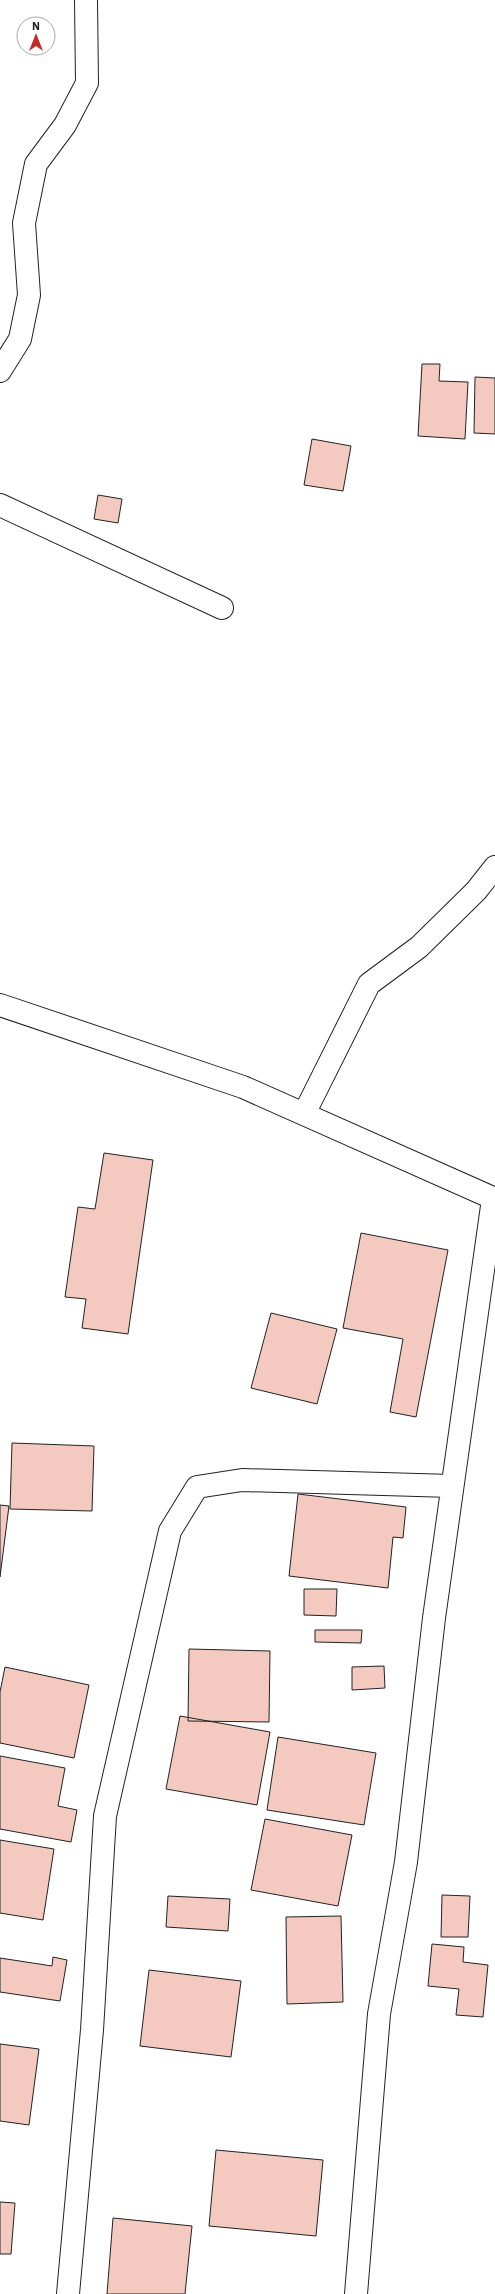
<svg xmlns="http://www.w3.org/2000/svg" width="495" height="2294" viewBox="0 0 495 2294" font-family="'IBM Plex Sans',sans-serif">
	<rect width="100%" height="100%" fill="#fff"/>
	<path fill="#f3c9c0" stroke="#222" d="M422,364H440L439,381L468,382L465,439L418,436Z
		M475,377L495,378V434L474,433Z
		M312,439L351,446L343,491L304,485Z
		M98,495L122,499L118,523L94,519Z
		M104,1153L153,1160L128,1334L82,1328L86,1299L65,1297L78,1207L95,1209Z
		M361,1233L448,1250L416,1417L390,1412L403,1339L343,1328Z
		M271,1313L337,1329L317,1404L251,1388Z
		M12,1443L94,1446L92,1511L10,1509Z
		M298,1494L406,1507L403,1538L393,1537L388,1588L289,1576Z
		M0,1505L9,1506L0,1577Z
		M304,1589H337L336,1616L304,1615Z
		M315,1630H362L361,1643L315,1642Z
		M189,1649L270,1651L269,1722L188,1721Z
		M384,1666L385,1688L352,1690V1667Z
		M5,1667L89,1685L74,1758L0,1743V1692Z
		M180,1716L270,1732L257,1805L166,1789Z
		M278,1737L376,1753L364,1825L267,1810Z
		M0,1756L65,1768L58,1806L77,1810L71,1842L0,1829Z
		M265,1819L352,1835L338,1906L251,1890Z
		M0,1840L54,1849L43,1920L0,1913Z
		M442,1895L470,1896L468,1937H441Z
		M168,1896L230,1899L228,1931L166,1927Z
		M341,1916L343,2002L287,2004L286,1917Z
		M432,1944L464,1947L463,1962L488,1965L483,2017L456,2015L459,1989L428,1986Z
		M53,1957L67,1960L60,2001L0,1992V1958L52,1966Z
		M149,1970L241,1981L231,2057L140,2046Z
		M0,2044L39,2049L29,2125L0,2121Z
		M216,2150L323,2160L316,2236L209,2226Z
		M0,2202L15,2203L11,2254H0Z
		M113,2218L192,2226L185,2294H107Z"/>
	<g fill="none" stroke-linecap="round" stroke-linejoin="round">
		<g stroke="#222" stroke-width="24">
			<path id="minor" d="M0,371L20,339L29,295L24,223L36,164L65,125L87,83L86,0
				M0,505L222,608
				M0,1005L243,1087L495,1199
				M304,1114L369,984L419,947L476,891L495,867
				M68,2294L92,2030L105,1816L170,1531L197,1487L242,1480L452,1486
				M356,2294L379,2014L406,1862L434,1618L493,1199"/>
		</g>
		<use href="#minor" stroke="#fff" stroke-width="22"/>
	</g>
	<g transform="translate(36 36)"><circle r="19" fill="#ffffff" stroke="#a7a7a7"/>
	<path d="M0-3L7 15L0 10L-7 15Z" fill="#c62828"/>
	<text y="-6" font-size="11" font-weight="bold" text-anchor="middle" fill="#222222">N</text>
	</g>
</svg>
